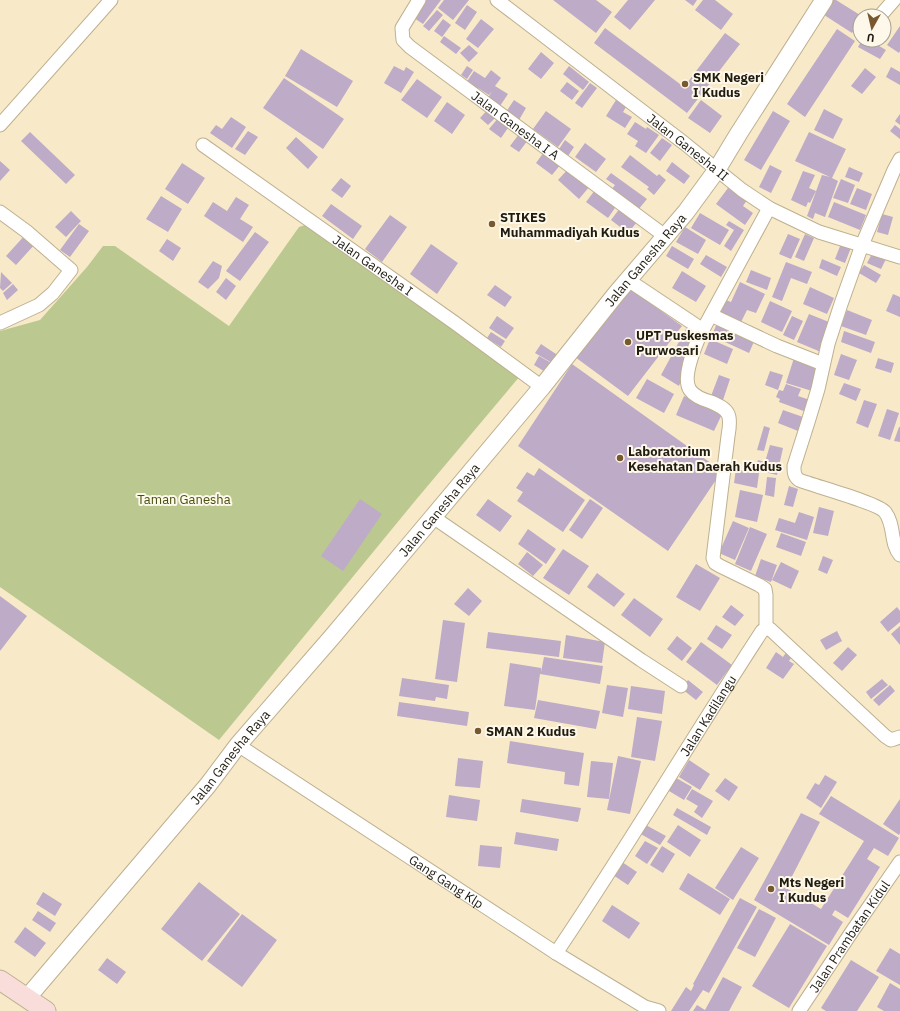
<svg xmlns="http://www.w3.org/2000/svg" width="900" height="1011" viewBox="0 0 900 1011" font-family="'IBM Plex Sans',sans-serif">
	<rect width="100%" height="100%" fill="#f8eac8"/>
	<path fill="#bbc990" d="M305,225L520,376L415,501L219,740L0,587V331L40,320L87,267L103,246H115L229,326L299,227Z"/>
	<path fill="#bdabc8" d="M423,0H441L423,24L411,16Z
		M444,0H469L453,20L438,8Z
		M553,0H596L612,12L596,33Z
		M628,0H655L630,30L614,17Z
		M685,0H697L693,6Z
		M703,0H715L733,14L721,30L695,10Z
		M829,0H836L860,15V21L852,33L821,13Z
		M467,5L477,12L465,30L455,23Z
		M437,10L443,15L429,31L423,26Z
		M443,19L451,25L442,37L434,31Z
		M481,19L494,29L478,48L466,39Z
		M900,26V51L899,53L887,45Z
		M605,28L684,87L725,33L740,44L687,113L594,43Z
		M837,29L855,41L805,117L787,104Z
		M444,36L461,48L456,54L440,42Z
		M862,40H869L886,50L880,59L858,47Z
		M469,45L478,53L469,62L460,53Z
		M301,49L353,81L337,107L285,76Z
		M541,52L554,63L541,79L528,69Z
		M394,66L404,71L406,67L414,72L401,93L384,83Z
		M467,66L473,70L467,79L461,75Z
		M569,66L589,82L583,90L563,74Z
		M891,67L900,72V85L886,77Z
		M865,68L876,77L862,94L851,86Z
		M491,70L501,78L495,86L508,94L500,106L488,98L492,91L489,95L478,88L476,90L466,83L474,71L485,78Z
		M284,78L344,119L323,149L263,108Z
		M417,79L442,97L427,118L401,100Z
		M567,82L579,91L572,100L560,91Z
		M590,83L597,88L582,108L575,103Z
		M514,100L526,108L519,120L506,112Z
		M616,100L626,107L623,112L632,117L625,128L606,116Z
		M701,100L722,116L710,133L688,118Z
		M447,102L465,115L452,134L434,121Z
		M490,107L498,115L488,125L480,118Z
		M824,109L843,119L833,139L814,130Z
		M546,111L571,129L558,147L533,129Z
		M773,111L790,121L761,170L744,160Z
		M900,114V125L895,121Z
		M231,117L246,127L232,148L210,133L216,125L222,129Z
		M499,117L510,125L501,138L489,129Z
		M635,122L646,129L647,127L659,135L646,153L635,146L638,141L627,134Z
		M895,125L900,129V139L890,131Z
		M248,131L258,137L245,155L235,149Z
		M30,132L75,175L66,184L21,141Z
		M809,132L846,149L832,178L838,181L825,217L815,213L813,219L807,216L822,175L830,177L795,161Z
		M519,134L528,140L519,152L510,146Z
		M296,137L318,157L308,169L286,148Z
		M662,138L672,145L660,161L650,153Z
		M565,140L574,147L568,156L559,149Z
		M585,143L606,159L596,172L575,157Z
		M544,152L561,164L552,175L536,163Z
		M630,155L657,176L659,174L666,180L654,195L647,189L649,187L621,167Z
		M0,161L10,170L0,181Z
		M672,162L690,176L684,184L666,171Z
		M182,163L205,178L188,204L165,189Z
		M770,165L782,171L771,193L759,187Z
		M849,167L863,173L859,182L845,177Z
		M569,168L590,186L579,199L558,180Z
		M803,171L815,175L809,188L816,191L810,203L808,202L806,207L791,200Z
		M611,173L647,199L638,210L611,190L615,185L606,179Z
		M341,178L351,186L342,198L331,190Z
		M841,179L855,185L848,203L833,198Z
		M731,184L749,197L743,206L753,213L745,225L716,204Z
		M857,188L872,194L866,210L850,204Z
		M595,190L617,205L608,218L586,202Z
		M161,196L182,209L168,232L146,219Z
		M236,197L249,205L240,219L253,227L243,242L204,216L213,202L227,211Z
		M834,202L866,215L860,230L828,217Z
		M331,204L362,226L353,239L322,216Z
		M620,208L637,222L628,233L611,220Z
		M71,211L81,221L66,237L55,227Z
		M700,213L729,230L720,245L691,228Z
		M882,214L893,217L888,235L877,232Z
		M390,215L407,227L382,262L365,249Z
		M729,221L744,230L731,251L724,246L734,230L726,225Z
		M79,224L89,231L70,257L60,250Z
		M685,227L706,240L698,254L676,242Z
		M255,232L269,242L240,281L226,271Z
		M26,234L36,243L16,265L6,256Z
		M788,234L800,239L791,259L779,254Z
		M805,234L814,238L804,261L795,257Z
		M167,239L181,248L173,261L159,251Z
		M842,241L852,245L845,263L835,259Z
		M431,244L458,263L437,294L410,274Z
		M672,246L694,259L688,269L666,256Z
		M874,250L887,257L881,269L867,263Z
		M706,255L727,267L721,277L700,264Z
		M822,259L841,267L837,276L819,268Z
		M213,261L222,266L219,278L208,289L198,282Z
		M786,262L812,272L807,284L791,278L782,301L772,297Z
		M864,265L881,275L876,283L859,273Z
		M751,270L771,278L767,290L746,282Z
		M682,271L706,286L696,302L672,288Z
		M1,272L12,283L3,291L0,288Z
		M226,278L236,286L226,300L216,292Z
		M740,282L765,294L756,313L747,310L741,322L720,312L726,300L731,302Z
		M13,284L18,290L7,300L3,293Z
		M495,285L512,297L505,307L487,295Z
		M628,287L682,326L628,396L575,357Z
		M810,287L834,298L827,314L803,304Z
		M893,294L900,297V317L886,311Z
		M770,301L792,311L782,332L761,322Z
		M847,310L872,320L866,335L841,326Z
		M809,314L834,324L821,352L797,342Z
		M497,316L514,328L506,339L489,328Z
		M792,316L803,321L794,340L783,335Z
		M718,321L729,326L723,340L712,335Z
		M732,326L756,337L749,353L725,342Z
		M687,327L699,334L679,386L661,375Z
		M844,331L875,342L871,353L841,342Z
		M491,332L505,341L501,347L487,338Z
		M710,339L733,349L727,364L704,354Z
		M541,344L559,356L554,364L535,353Z
		M841,354L857,360L849,380L834,375Z
		M539,356L553,364L547,373L534,365Z
		M794,358L820,366L812,391L786,383Z
		M878,358L894,363L891,373L875,368Z
		M572,364L722,471L668,551L518,446Z
		M770,371L783,375L778,390L765,385Z
		M719,375L730,379L723,400L711,396Z
		M647,379L674,394L664,413L636,398Z
		M844,383L861,389L856,401L839,394Z
		M786,384L801,389L798,396L813,401L809,413L779,402L780,399L776,397L779,390L783,391Z
		M684,396L723,412L714,431L676,415Z
		M864,400L877,404L868,428L856,423Z
		M887,409L899,413L890,440L878,436Z
		M783,410L803,417L798,431L778,423Z
		M764,426L770,428L764,451L757,450Z
		M899,427H900V442L894,441Z
		M770,445L783,448L777,475L755,470L758,460L765,462Z
		M539,468L585,500L563,532L517,501L523,492L516,488L527,472L534,476Z
		M736,469L759,473L757,488L734,483Z
		M767,477L776,478L774,497L765,495Z
		M789,486L798,489L793,507L784,505Z
		M740,490L763,495L757,522L735,517Z
		M360,499L382,514L343,571L321,556Z
		M488,499L512,516L500,532L476,515Z
		M590,499L603,508L582,539L569,530Z
		M819,507L834,511L828,536L813,533Z
		M799,512L814,517L807,540L775,530L779,518L795,523Z
		M733,521L749,528L735,560L719,553Z
		M750,527L767,534L751,571L735,564Z
		M528,529L556,549L546,564L518,544Z
		M781,533L806,542L801,556L776,547Z
		M563,549L589,566L569,595L543,578Z
		M527,552L543,565L533,576L518,564Z
		M823,556L833,560L827,574L818,570Z
		M761,559L777,565L771,582L755,576Z
		M781,562L799,571L791,589L772,580Z
		M696,564L720,578L700,611L676,597Z
		M597,573L625,594L614,607L587,587Z
		M468,588L482,601L469,616L454,604Z
		M0,596L27,616L0,651Z
		M634,598L663,619L650,637L621,615Z
		M731,605L744,615L735,626L722,617Z
		M897,607L900,611V622L888,632L880,622Z
		M443,620L465,623L457,682L435,679Z
		M716,625L732,635L722,649L707,639Z
		M900,626V645L891,634Z
		M837,631L842,641L826,650L820,640Z
		M488,632L561,641L559,657L486,648Z
		M566,635L605,642L602,663L563,658Z
		M677,636L692,648L682,661L667,649Z
		M701,642L732,665L717,685L686,662Z
		M848,647L857,655L842,671L833,663Z
		M787,651L793,655L789,661L794,664L783,679L766,668L776,652L783,657Z
		M544,657L603,666L600,684L540,674L535,710L504,706L510,663L541,668V672Z
		M402,678L449,685L447,699L436,697L435,701L399,696Z
		M882,679L888,685L871,699L866,692Z
		M688,680L703,692L696,700L682,689Z
		M607,685L628,688L623,717L602,713Z
		M890,685L895,691L879,706L873,700Z
		M631,686L665,691L662,714L628,709Z
		M538,700L600,711L596,729L534,718Z
		M399,702L469,712L467,726L397,716Z
		M637,717L662,721L655,761L631,757Z
		M510,741L584,753L579,786L564,784L565,772L507,763Z
		M618,756L641,761L630,814L607,810Z
		M458,758L483,761L480,788L455,786Z
		M689,760L710,774L700,790L679,777Z
		M591,761L613,763L609,799L587,797Z
		M671,775L692,787L684,800L664,788Z
		M825,775L837,782L821,808L806,798L815,783L819,785Z
		M725,778L738,787L729,801L715,791Z
		M692,789L713,801L702,818L694,812L698,806L686,799Z
		M449,795L480,800L477,821L446,817Z
		M831,796L899,838L888,856L874,848L867,859L880,867L848,918L835,910L832,915L843,922L829,945L754,900L801,813L820,822L786,888L821,909L864,841L819,814Z
		M522,799L581,808L578,822L520,812Z
		M900,799V833L899,835L883,824Z
		M677,808L711,827L707,835L673,815Z
		M644,824L666,836L660,845L639,833Z
		M678,825L701,840L690,857L667,842Z
		M516,832L559,839L557,851L514,844Z
		M645,841L658,848L647,864L635,856Z
		M480,845L502,847L500,868L478,866Z
		M662,846L675,854L663,873L650,865Z
		M741,847L759,858L733,900L715,888Z
		M619,860L637,872L628,885L610,873Z
		M688,873L730,899L720,915L679,889Z
		M199,882L240,914L202,961L161,929Z
		M43,892L62,904L55,916L36,904Z
		M740,898L757,907L709,993L703,990L689,1011H671L686,987L691,991L694,985L693,984Z
		M612,905L640,923L629,939L602,921Z
		M759,909L776,918L755,957L737,948Z
		M38,911L56,923L50,932L32,920Z
		M242,914L277,940L242,987L207,961Z
		M790,924L827,946L789,1008L752,986Z
		M25,927L46,943L35,957L14,942Z
		M890,948L900,954V985L876,971Z
		M107,958L126,972L117,984L98,970Z
		M851,960L879,977L857,1011H826L821,1008Z
		M723,977L742,987L729,1011H693L697,1005L705,1010Z
		M890,983L900,989V1011H884L877,1007Z"/>
	<g fill="none" stroke-linecap="round" stroke-linejoin="round">
		<g stroke="#beb090" stroke-width="15">
			<g id="minor">
				<path id="s1" d="M419,0L402,28L403,40L410,47L665,236"/>
				<path id="s2" d="M497,0L684,143L742,190L769,208L819,232L900,257"/>
				<path d="M880,16L894,0"/>
				<path d="M0,125L111,0"/>
				<path id="s3" d="M203,145L455,323L542,387"/>
				<path d="M900,159L894,170L862,245L841,304L828,344L818,389L808,422L794,466C794,472 794,476 799,480C814,486 878,503 885,512C895,525 890,543 900,555"/>
				<path d="M0,212L26,231L71,270L53,293L39,305L0,323"/>
				<path d="M628,280L703,330"/>
				<path d="M711,315L777,346L823,364"/>
				<path d="M433,517L641,660L681,686"/>
				<path d="M766,629V595L765,589L759,585L720,566L715,563L713,558L728,436C729,430 731,420 728,414C725,408 718,405 711,402C704,400 694,396 690,390C682,378 694,349 699,337L769,208"/>
				<path id="s4" d="M238,745L556,953L645,1007L659,1011"/>
				<path id="s5" d="M556,953C627,848 692,738 762,631L766,629H770L885,736L891,740L900,737"/>
				<path id="s6" d="M799,1011L853,930L900,862"/>
			</g>
		</g>
		<g stroke="#beb090" stroke-width="19">
			<g id="tertiary">
				<path id="s7" d="M27,998L208,785L238,745L332,637L433,517L542,387L616,294L686,212L716,171L739,133L824,0"/>
			</g>
		</g>
		<g stroke="#beb090" stroke-width="21">
			<path id="secondary" d="M0,980L46,1011"/>
		</g>
		<use href="#minor" stroke="#fff" stroke-width="13"/>
		<use href="#tertiary" stroke="#fff" stroke-width="17"/>
		<use href="#secondary" stroke="#f9ddda" stroke-width="19"/>
	</g>
	<g fill="#78582e" stroke="#fdf8ea" stroke-width="1.5">
		<circle cx="685" cy="84" r="4"/>
		<circle cx="492" cy="224" r="4"/>
		<circle cx="628" cy="342" r="4"/>
		<circle cx="620" cy="458" r="4"/>
		<circle cx="478" cy="731" r="4"/>
		<circle cx="771" cy="889" r="4"/>
	</g>
	<g text-anchor="middle" dominant-baseline="central" stroke-width="4" stroke-linejoin="round" paint-order="stroke">
		<g font-size="13" font-weight="bold" fill="#211c10" stroke="#fdf8ea" text-anchor="start">
			<text x="693" y="77">SMK Negeri<tspan x="693" dy="15">I Kudus</tspan></text>
			<text x="500" y="217">STIKES<tspan x="500" dy="15">Muhammadiyah Kudus</tspan></text>
			<text x="636" y="335">UPT Puskesmas<tspan x="636" dy="15">Purwosari</tspan></text>
			<text x="628" y="451">Laboratorium<tspan x="628" dy="15">Kesehatan Daerah Kudus</tspan></text>
			<text x="486" y="731">SMAN 2 Kudus</text>
			<text x="779" y="882">Mts Negeri<tspan x="779" dy="15">I Kudus</tspan></text>
		</g>
		<g font-size="13" fill="#211c10" stroke="#fdf8ea">
			<text stroke="none"><textPath href="#s1" startOffset="186">Jalan Ganesha I A</textPath></text>
			<text stroke="none"><textPath href="#s2" startOffset="241">Jalan Ganesha II</textPath></text>
			<text stroke="none"><textPath href="#s7" startOffset="963">Jalan Ganesha Raya</textPath></text>
			<text stroke="none"><textPath href="#s3" startOffset="208">Jalan Ganesha I</textPath></text>
			<text stroke="none"><textPath href="#s7" startOffset="639">Jalan Ganesha Raya</textPath></text>
			<text stroke="none"><textPath href="#s5" startOffset="282">Jalan Kadilangu</textPath></text>
			<text stroke="none"><textPath href="#s7" startOffset="315">Jalan Ganesha Raya</textPath></text>
			<text stroke="none"><textPath href="#s4" startOffset="249">Gang Gang Klp</textPath></text>
			<text stroke="none"><textPath href="#s6" startOffset="90">Jalan Prambatan Kidul</textPath></text>
		</g>
		<g font-size="13" fill="#46510f" stroke="#fdf8ea">
			<text x="184" y="499">Taman Ganesha</text>
		</g>
	</g>
	<g transform="translate(872 28) rotate(188)"><circle r="19" fill="#fdf8ea" stroke="#a5a093"/>
	<path d="M0-3L7 15L0 10L-7 15Z" fill="#78582e"/>
	<text y="-6" font-size="11" font-weight="bold" text-anchor="middle" fill="#211c10">U</text>
	</g>
</svg>
